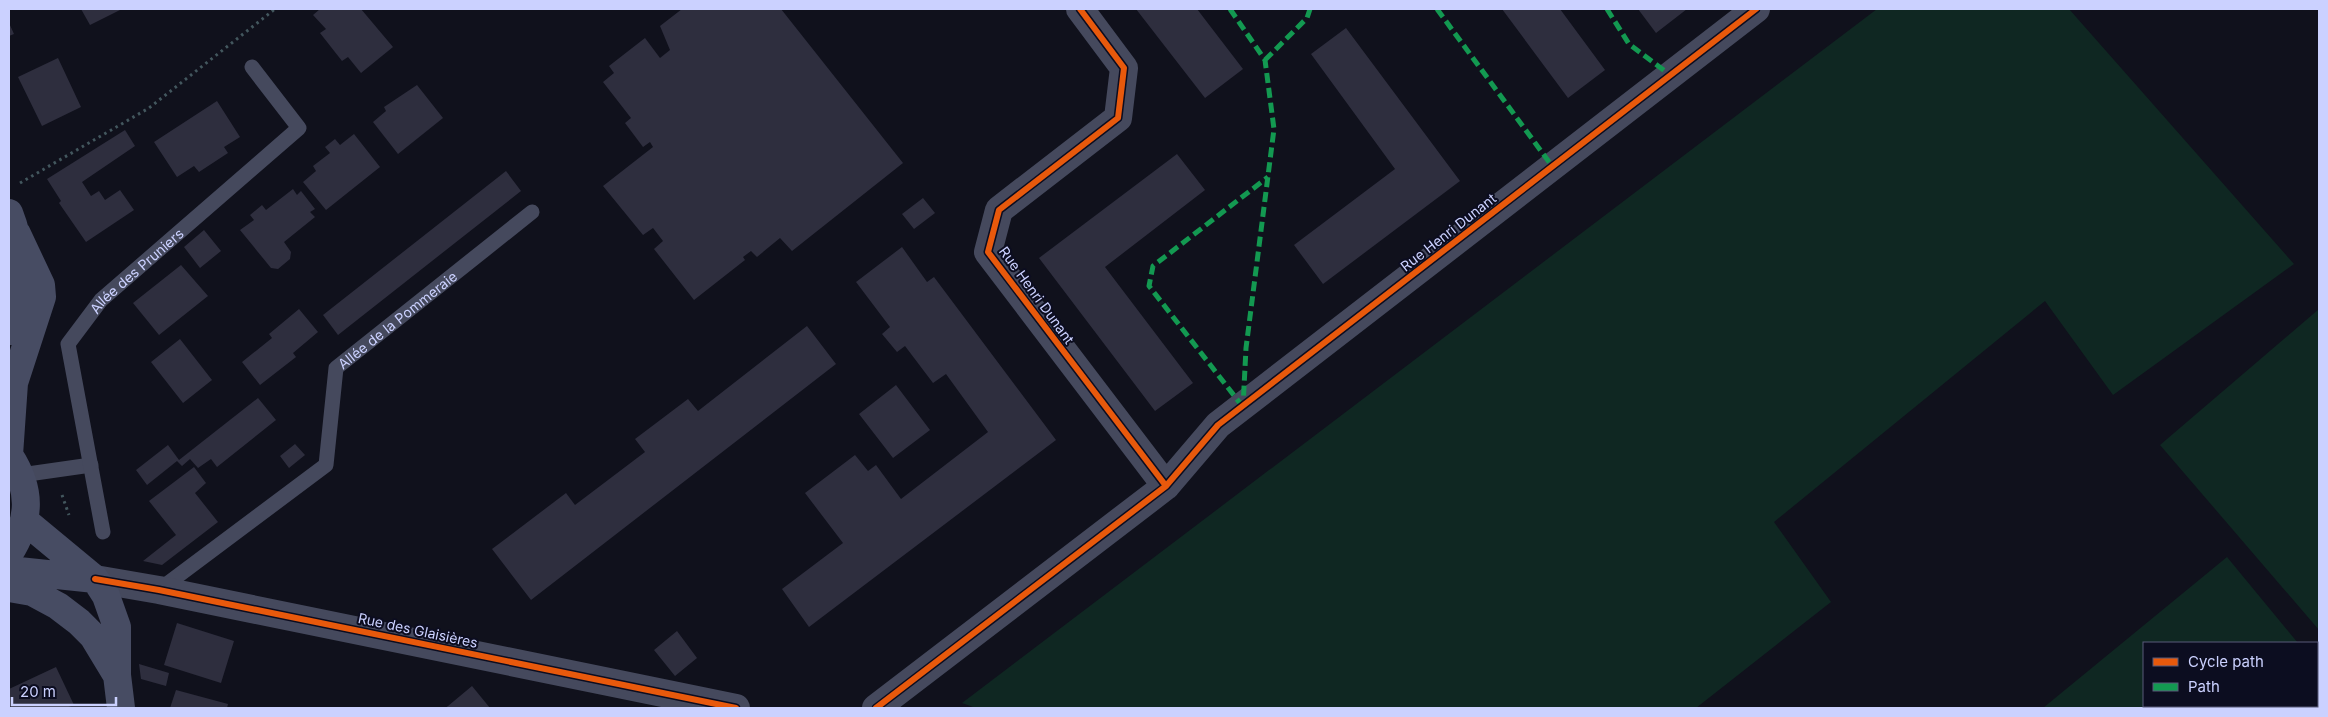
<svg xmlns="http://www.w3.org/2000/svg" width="2328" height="717" viewBox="0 0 2328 717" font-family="Inter,sans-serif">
	<rect width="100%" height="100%" fill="#10111c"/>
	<path fill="#0f2722" d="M1877,9H2069L2294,264L2113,395L2045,301L1774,522L1831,602L1696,708H976L962,703Z
		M2319,309V630L2160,445Z
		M2227,557L2298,643H2144V706H2317V666L2319,669V708H2043Z"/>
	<path fill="#2e2e3e" d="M81,9H122L90,25Z
		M320,9H361L393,47L361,73L348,57L342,61L320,33L326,29L313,15Z
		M682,9H781L903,163L792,251L780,238L757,257L751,251L743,257L745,260L694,300L654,249L663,241L653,228L643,235L603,186L653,147L650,142L643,147L625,123L631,118L603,82L614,73L609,66L645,38L660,58L670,50L660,26Z
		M1136,9H1197L1243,69L1205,98Z
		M1502,9H1560L1605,70L1568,98Z
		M1638,9H1687L1656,33Z
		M9,23L14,34L9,36Z
		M1346,28L1460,181L1323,284L1294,245L1395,169L1311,54Z
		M58,58L81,107L42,126L18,77Z
		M417,85L443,118L398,154L373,122L386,111L384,107Z
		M217,101L240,137L224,147L228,153L199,172L194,166L177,177L154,142Z
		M125,130L135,146L82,182L91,196L99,191L105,200L120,190L134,210L86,242L59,203L61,201L47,179Z
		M354,134L380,167L326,210L303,182L316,171L313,166L330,153L325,147L335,139L340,145Z
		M1177,154L1205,190L1105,267L1193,383L1155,411L1039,258Z
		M506,171L521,191L338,335L323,315Z
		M293,189L297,195L301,191L315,209L310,212L315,217L284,242L291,252L290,259L278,269L271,268L240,230L254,220L250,215L262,205L266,210Z
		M923,198L935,213L914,229L902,214Z
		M204,230L221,251L200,268L184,247Z
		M902,247L927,282L934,277L1056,440L809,627L782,589L843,543L805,493L855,455L868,471L876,465L901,499L988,432L946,374L933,383L905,346L897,352L882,334L890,327L856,282Z
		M181,265L208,296L159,335L133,303Z
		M299,309L318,332L293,353L296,357L260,385L242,362L272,338L269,334Z
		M807,326L836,364L531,600L492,549L566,493L575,505L645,452L635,439L688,399L698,411Z
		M180,339L212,380L183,403L151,362Z
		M896,385L930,430L893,458L859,414Z
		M258,398L276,420L217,467L211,459L198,468L190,459L182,466L177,461L147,485L136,470L168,445L179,460Z
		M295,444L305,455L289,468L280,456Z
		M194,467L206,483L195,493L218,522L162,565L143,561L176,535L149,501Z
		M177,623L234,641L221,683L164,665Z
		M677,631L697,658L675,676L654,650Z
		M139,664L169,673L166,686L141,679Z
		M56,667L74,705L66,708H9V689Z
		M472,686L490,708H445L448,706Z
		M176,690L228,704L227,708H170Z"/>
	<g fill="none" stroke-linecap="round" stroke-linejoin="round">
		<path stroke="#43575e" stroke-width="3" stroke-dasharray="2.5 4" stroke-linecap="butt" d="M20,183L149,108L275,9
			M62,495L69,515"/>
		<g stroke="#45495d" stroke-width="15">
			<path d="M21,475L91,465"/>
			<path id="s1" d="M103,532L68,344L101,300L299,128L252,67"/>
			<path id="s2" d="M159,590L326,465L336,368L532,212"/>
		</g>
		<path stroke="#45495d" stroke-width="28" d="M1080,9L1124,68L1118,118L999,210L988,252L1166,486
			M95,579L159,590L736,708
			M876,708L1166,486L1218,425L1756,9"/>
		<path stroke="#474c63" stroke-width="28" d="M9,213C24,251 24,292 9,331
			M9,455L14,383L42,297L41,285L17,234
			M9,455C32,490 31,519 9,554
			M25,521L95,579L106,596L117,627V675L121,708
			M9,570L95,579
			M9,588L32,592L58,606L79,622L93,636L116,674"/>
		<path stroke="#139951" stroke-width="5" stroke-dasharray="10 5" stroke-linecap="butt" d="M1230,9L1265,60L1274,129L1246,348L1243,407
			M1437,9L1552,166
			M1607,9L1629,44L1670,75
			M1265,60L1307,18L1310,9
			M1243,407L1149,286L1153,266L1268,177"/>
		<g stroke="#0c0d20" stroke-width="9">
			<path id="cycleway" d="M1080,9L1124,68L1118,118L999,210L988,252L1166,486
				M95,579L159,590L736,708
				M876,708L1166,486L1218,425L1756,9"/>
		</g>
		<use href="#cycleway" stroke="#e8590c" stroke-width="6"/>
	</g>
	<g text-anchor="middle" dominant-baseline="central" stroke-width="4" stroke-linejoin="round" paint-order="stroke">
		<g font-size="14" fill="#cbd1ff" stroke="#0c0d20">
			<text transform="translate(1448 232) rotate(-38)">Rue Henri Dunant</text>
			<text stroke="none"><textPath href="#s1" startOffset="292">Allée des Pruniers</textPath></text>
			<text transform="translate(1037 295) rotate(54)">Rue Henri Dunant</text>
			<text stroke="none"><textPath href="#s2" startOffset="384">Allée de la Pommeraie</textPath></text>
			<text transform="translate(418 630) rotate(12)">Rue des Glaisières</text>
		</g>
	</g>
	<rect width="2328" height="717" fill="none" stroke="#cbd1ff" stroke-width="20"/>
	<rect x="2143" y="642" width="175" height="65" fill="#0c0d20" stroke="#585b79"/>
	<rect x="2153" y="658" width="25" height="8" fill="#e8590c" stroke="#585b79"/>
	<text x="2188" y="667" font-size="15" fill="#cbd1ff">Cycle path</text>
	<rect x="2153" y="683" width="25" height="8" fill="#139951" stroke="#585b79"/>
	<text x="2188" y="692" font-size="15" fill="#cbd1ff">Path</text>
	<path d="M12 697v8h104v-8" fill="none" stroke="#cbd1ff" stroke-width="2.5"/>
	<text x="20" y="697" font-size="15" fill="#cbd1ff" stroke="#0c0d20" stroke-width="4" paint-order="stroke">20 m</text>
</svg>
